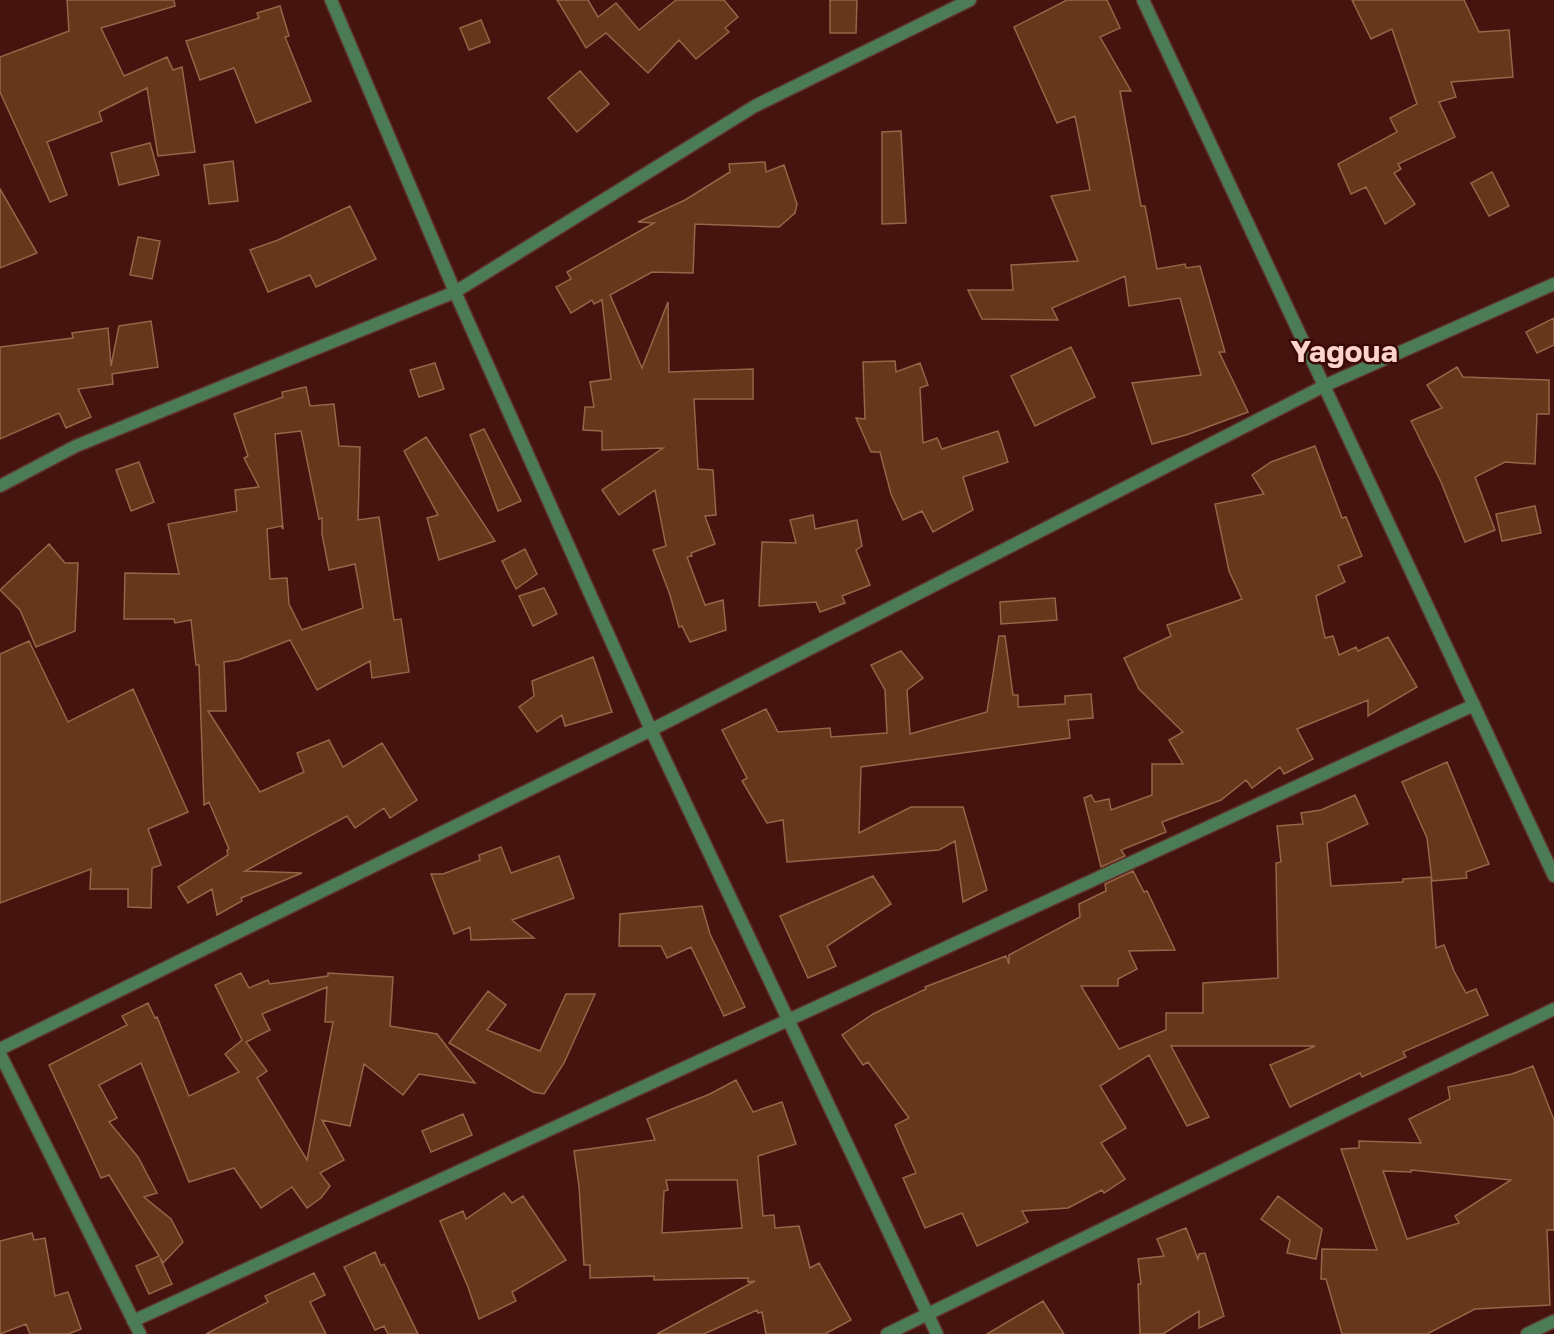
<svg xmlns="http://www.w3.org/2000/svg" width="1554" height="1334" viewBox="0 0 1554 1334" font-family="'Golos Text',sans-serif">
	<rect width="100%" height="100%" fill="#46140e"/>
	<path fill="#65371b" stroke="#976548" stroke-width="1.5" fill-rule="evenodd" d="M67,0H174L175,6L101,28L124,76L167,57L173,70L182,67L195,152L158,156L147,88L99,112L102,121L47,142L67,195L50,202L0,92V57L69,31Z
		M557,0H588L598,17L616,3L639,30L676,0H724L738,17L725,28L729,32L696,59L679,40L648,73L606,33L586,48Z
		M830,0H857L856,33H830Z
		M1067,0H1107L1120,28L1100,37L1131,91H1120L1141,206H1145L1157,269L1185,264L1186,268L1200,266L1225,352H1219L1248,412L1186,435L1152,444L1132,383L1201,375L1180,298L1129,306L1125,276L1052,308L1058,320L982,319L968,290H1013L1011,265L1078,261L1051,196L1090,190L1075,116L1057,123L1014,27Z
		M1352,0H1464L1479,32L1509,30L1513,77L1451,82L1456,97L1439,102L1455,137L1398,164L1401,169L1394,173L1415,204L1385,224L1366,187L1351,194L1338,164L1397,132L1390,118L1417,104L1392,29L1371,39Z
		M280,6L289,36L285,37L311,101L256,123L234,68L200,80L186,41L259,18L257,13Z
		M481,20L490,42L469,50L460,28Z
		M580,71L609,104L577,132L548,98Z
		M901,131L906,223L882,224V132Z
		M150,143L159,175L119,185L111,153Z
		M233,161L238,201L209,204L204,165Z
		M765,162L766,172L784,165L797,204L795,213L779,227L695,224L693,273L652,272L610,295L642,368L668,302L669,372L753,369V399H694L698,469L713,470L716,515L705,516L715,544L691,553L692,556L687,557L705,605L723,600L726,630L690,642L682,626L679,627L670,595L653,550L666,546L655,490L619,515L602,490L663,448L602,450V431L583,430L585,407H594L590,382L611,379L602,300L594,304L592,300L571,313L556,287L571,279L567,272L654,223L638,222L685,200L730,172L729,164Z
		M1492,172L1509,206L1489,216L1471,183Z
		M0,189L37,253L0,268Z
		M350,206L376,259L316,287L310,275L268,292L250,250L278,240Z
		M138,237L160,241L152,279L130,275Z
		M1554,318V345L1537,353L1526,332Z
		M151,321L158,367L112,374L113,384L78,389L91,417L66,428L59,413L0,439V347L73,338L72,333L108,328L111,366L119,326Z
		M1071,347L1095,397L1035,426L1011,376Z
		M895,361L896,372L920,363L928,385L920,388L923,443L937,438L942,449L998,431L1008,462L963,477L973,510L933,532L922,511L903,520L891,494L880,452H871L856,418L865,419L863,362Z
		M435,363L444,389L419,397L410,370Z
		M1457,367L1463,377L1549,380V414H1537L1535,464L1505,462L1475,477L1495,530L1465,542L1441,482L1411,421L1442,408L1427,385Z
		M306,387L310,406L334,404L339,446L360,447L358,520L379,517L394,620L401,619L409,672L372,678L370,661L317,690L290,640L238,660L224,662L226,711H208L260,792L304,772L297,753L329,740L343,767L382,743L417,800L390,818L384,808L355,828L347,816L245,871L302,873L241,898L242,901L217,915L212,889L188,903L178,887L228,855L227,850L229,849L209,802L204,805L199,665H196L191,620L175,623L174,619H124L125,573L179,574L168,524L237,511L235,490L259,487L244,458L248,456L234,414L283,397L282,392ZM301,431L319,519L322,518V534L329,570L355,564L363,608L302,630L289,604L287,578L270,579L267,529L281,526L283,529L275,434Z
		M484,429L521,501L498,511L470,435Z
		M426,437L495,541L439,560L427,518L438,515L404,451Z
		M1315,446L1342,518L1346,517L1362,556L1338,566L1345,582L1316,596L1325,638L1333,636L1339,655L1356,647L1358,651L1388,637L1417,687L1368,716V700L1297,729L1313,759L1284,774L1280,767L1252,788L1246,780L1221,800L1162,822L1166,832L1121,850L1125,856L1101,867L1084,798L1091,795L1095,802L1109,799L1111,810L1152,795V764H1183L1169,740L1183,732L1139,689L1124,658L1171,636L1167,625L1242,599L1229,571L1215,504L1264,494L1252,475L1271,462Z
		M139,462L154,502L131,511L116,470Z
		M1535,506L1541,533L1502,541L1496,514Z
		M813,515L815,529L857,520L862,546L856,550L870,585L842,596L845,603L820,612L816,602L759,606L762,542L796,543L790,520Z
		M49,544L65,563H78L75,631L36,647L20,610L0,590Z
		M525,549L537,574L516,589L502,561Z
		M544,588L557,614L533,626L519,596Z
		M1055,598L1057,620L1001,624L1000,602Z
		M999,636H1005L1013,695H1018V707L1065,704V696L1091,694L1093,718L1068,720L1070,738L861,767L859,833L911,807H963L987,890L963,902L955,841L939,850L787,862L783,820L767,823L742,781L747,778L722,730L766,709L778,732L830,728L831,737L887,733L885,690L871,665L901,651L923,678L907,690L910,734L987,712Z
		M29,641L68,722L133,689L188,812L148,829L161,865L152,868L151,908L128,907V889H90L91,869L0,903V654Z
		M593,657L612,712L565,726L562,715L537,732L519,707L534,696L532,681Z
		M1447,762L1489,864L1466,872L1467,878L1432,881L1427,838L1402,782Z
		M1355,795L1368,824L1327,843L1331,886L1403,882V879L1431,877L1436,948L1444,945L1454,971L1466,993L1476,989L1488,1015L1403,1052L1406,1057L1362,1077L1360,1073L1290,1107L1270,1065L1315,1046H1171L1209,1117L1187,1126L1149,1055L1100,1086L1126,1128L1101,1143L1125,1179L1104,1193L1102,1190L1068,1208L1022,1211L1028,1222L977,1246L962,1213L925,1228L903,1178L916,1173L895,1125L909,1118L868,1062L863,1065L842,1035L873,1014L926,989L925,987L1006,956L1009,964V955L1080,917L1079,904L1106,891L1105,884L1133,871L1144,892L1147,891L1175,950L1129,951L1137,969L1118,979V986H1081L1119,1049L1166,1030V1013H1203V983L1278,978L1276,863L1281,862L1277,826L1303,824L1301,813L1321,810Z
		M501,847L511,873L559,856L574,898L512,920L534,938L471,940L470,927L454,934L431,874H443L480,860L479,855Z
		M873,876L891,904L827,946L836,966L808,978L780,916Z
		M702,906L710,934L745,1007L724,1016L691,947L667,958L661,946H619L620,914Z
		M241,973L249,988L268,980L270,984L328,976V973L393,977L390,1026L437,1034L475,1083L419,1074L403,1095L364,1064L350,1126L322,1120L344,1160L320,1173L330,1186L321,1198L307,1208L292,1187L261,1208L234,1168L189,1182L141,1063L99,1085L117,1118L109,1122L138,1157L157,1193L144,1197L171,1219L183,1242L163,1263L160,1258L172,1284L149,1294L136,1266L159,1256L109,1175L101,1178L49,1065L127,1025L122,1016L148,1003L155,1018L157,1017L189,1096L239,1072L225,1054L242,1040L215,985ZM327,987L325,1022H333L307,1160L257,1078L267,1071L246,1042L270,1030L262,1014Z
		M488,991L506,1005L487,1030L540,1051L566,994H595L564,1063L544,1094L533,1092L449,1043Z
		M1533,1066L1554,1120V1230H1547L1550,1305L1475,1309L1427,1334H1342L1326,1279H1321L1322,1249L1377,1250L1341,1149L1359,1148V1141L1421,1143L1409,1119L1450,1099L1448,1087L1512,1074ZM1411,1170L1511,1180L1455,1216L1459,1223L1407,1239L1383,1171L1411,1172Z
		M736,1080L753,1112L782,1102L796,1144L758,1156L763,1216L774,1215L775,1228L799,1226L810,1268L819,1263L851,1320L825,1334H766L762,1312L758,1313L757,1310L704,1334H657L755,1281L748,1282V1278L654,1280V1276L590,1278V1265H584L579,1186L574,1151L655,1140L647,1119L710,1094ZM666,1180H737L742,1228L662,1233L664,1191L668,1190Z
		M463,1114L472,1135L431,1152L422,1131Z
		M504,1193L512,1203L523,1196L566,1260L512,1292L516,1301L479,1319L468,1287L440,1221L463,1211L466,1219Z
		M1278,1196L1322,1229L1316,1259L1287,1253L1290,1240L1261,1219Z
		M1186,1228L1198,1259L1199,1254L1205,1253L1224,1316L1199,1328V1311L1163,1334H1140L1138,1284H1141L1138,1259L1164,1256L1157,1239Z
		M32,1233L34,1240L45,1238L55,1296L68,1292L81,1329L68,1334H30L26,1324L0,1334V1241Z
		M375,1252L381,1266L384,1264L418,1334H388L384,1326L375,1330L344,1267Z
		M314,1273L325,1295L310,1302L326,1334H206L268,1302L265,1296Z
		M1043,1301L1064,1334H987Z"/>
	<g fill="none" stroke-linecap="round" stroke-linejoin="round">
		<g stroke="#60332d" stroke-width="15">
			<path id="minor" d="M331,0L455,292L651,730L937,1334
				M0,486L76,446L455,292L755,106L970,0
				M0,1049L651,730L1326,385L1554,284
				M0,1054L140,1334
				M133,1321L1474,705
				M887,1334L1554,1009
				M1527,1334L1554,1321"/>
		</g>
		<g stroke="#60332d" stroke-width="15">
			<path id="tertiary" d="M1143,0L1554,876"/>
		</g>
		<use href="#minor" stroke="#4b7c56" stroke-width="12"/>
		<use href="#tertiary" stroke="#4b7c56" stroke-width="12"/>
	</g>
	<g text-anchor="middle" dominant-baseline="central" stroke-width="5" stroke-linejoin="round" paint-order="stroke">
		<g font-size="30" font-weight="bold" fill="#fdd4cd" stroke="#3a0905">
			<text x="1344" y="351">Yagoua</text>
		</g>
	</g>
</svg>
